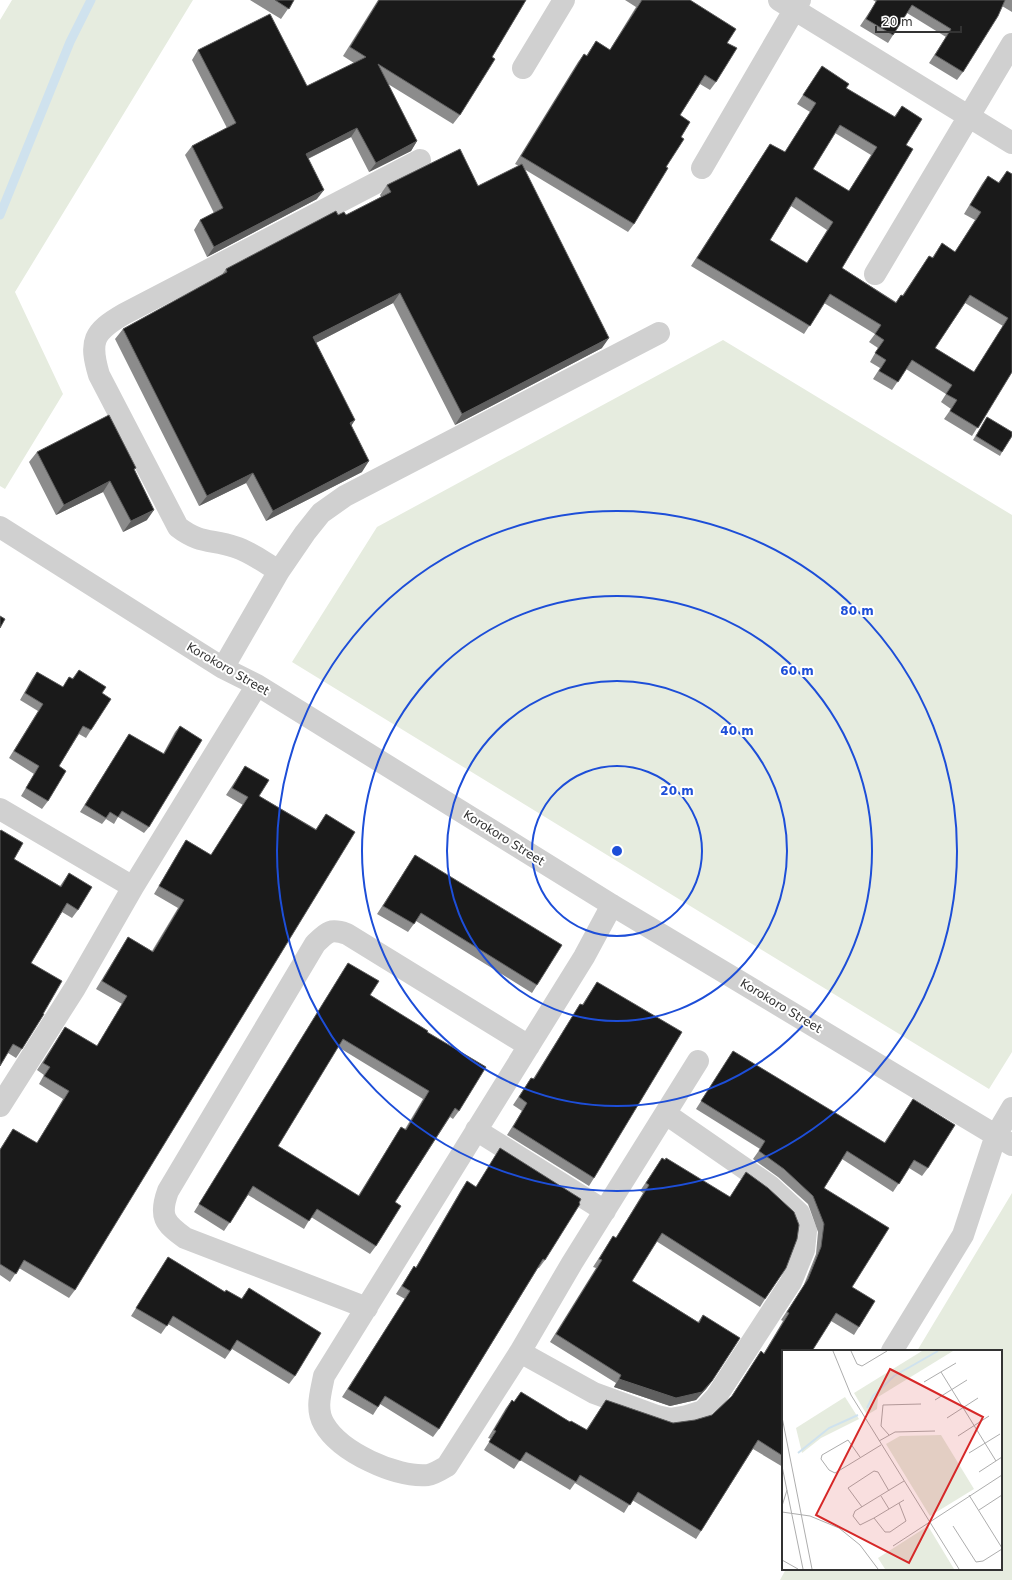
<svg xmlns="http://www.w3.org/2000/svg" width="1012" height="1580" viewBox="0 0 1012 1580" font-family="'DejaVu Sans',sans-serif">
	<rect width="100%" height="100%" fill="#fff"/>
	<path fill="#e6ecdf" d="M12,0H193L15,292L63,394L5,489L0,486V20Z
		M723,340L1012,515V1052L989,1089L292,662L377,527Z
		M1012,1193V1580H780L786,1569H1001V1351H917Z"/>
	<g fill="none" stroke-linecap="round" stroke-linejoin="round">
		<path stroke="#cfe2ee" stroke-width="9" d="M0,215L70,42L91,0"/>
		<path stroke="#d0d0d0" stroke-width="22" d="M779,0L1012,143
			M523,68L564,0
			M702,168L800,0
			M875,274L1012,44
			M0,527L223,668L257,685L612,905L1012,1145
			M279,571C265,563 251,552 235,547C211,539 200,544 178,527L99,375C89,341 93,332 124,314L420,160
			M223,668L279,571L305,533L321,513L345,496L659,333
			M0,809L133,887
			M0,1106L75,988L133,887L257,685
			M666,1114L770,1186L799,1213L806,1231L804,1250L791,1282L716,1397L703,1411L687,1416L670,1419L657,1416L594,1393L520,1352L572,1263L698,1061
			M476,1130L605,1211
			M367,1308L185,1238C164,1223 159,1216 168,1191L315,944C327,932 330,928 347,934L529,1046
			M892,1351L963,1235L996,1135L1012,1108
			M520,1352L447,1466C442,1469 434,1474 428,1475C396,1478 340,1452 324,1424C315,1409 321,1392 324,1376L584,957L612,905"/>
	</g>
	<path fill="#8c8c8c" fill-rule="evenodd" d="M250,0H294L281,19Z
		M378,0H526L492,57L460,115L453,124L388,84L417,141L411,151L369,172L351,137L308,159L317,199L207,257L194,230L200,220L214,213L185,155L192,146L227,128L192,60L198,50L307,86L354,63L343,56Z
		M625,0H690L727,43L716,82L710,90L700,84L680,115L681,137L666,167L634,224L628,232L524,169L602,348L455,425L393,303L316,343L351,426L362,472L266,521L246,483L199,506L115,339L123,329L221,276L226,269L338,215H346L381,197L380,195L387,185L478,186L519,166L515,164L578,62L584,54L586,56L596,41L610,50L612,46L636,7Z
		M873,0H1012V12L1002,6L963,72L957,80L929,63L946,37L907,13L888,43L860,26L876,2Z
		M822,66L846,88L894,117L902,106L906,145L842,268L896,302L901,295L902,296L929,256L932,258L942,243L955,252L975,220L964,214L982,184L988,176L998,183L1007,171L1012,372L972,436L944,419L951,409L941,402L946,394L906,369L892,390L873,379L880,368L870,362L878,348L869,342L875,334L824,303L804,334L691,266L770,144L785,152L810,112L797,104ZM835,133L871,155L849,191L813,169ZM791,206L827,230L807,263L770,240ZM965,303L1003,326L974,372L935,348Z
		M987,417L1002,452L1000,456L973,440Z
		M37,452L136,468L134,470L147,520L123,532L103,492L56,515L29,462Z
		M79,670L102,693L91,730L86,738L79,734L59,766L48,801L42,809L21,796L34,774L9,758L38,711L20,700L32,679L37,672L63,687L69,677L72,679Z
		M180,726L149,827L144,833L118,817L114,824L106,819L102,824L80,812L129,734L163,754L175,732Z
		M245,766L259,796L316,829L326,814L75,1290L69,1298L19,1268L10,1282L0,1275V1149L13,1129L37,1143L63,1099L39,1084L44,1075L37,1070L65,1027L97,1046L122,1004L96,989L123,945L128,937L152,951L178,908L154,894L181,848L186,840L211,855L243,805L226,795Z
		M415,855L537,985L532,993L416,921L408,932L377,914Z
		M14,859L60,886L69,873L78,910L72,918L62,912L31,963L43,1014L22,1049L16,1058L8,1053Z
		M348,963L370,995L427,1032L459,1111L453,1119L450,1117L395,1202L376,1246L370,1254L311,1217L304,1229L248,1195L224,1231L194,1212L343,971ZM338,1047L423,1099L405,1129L401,1127L396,1135L358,1196L278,1146Z
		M597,982L594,1178L589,1186L507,1135L522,1111L513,1105L531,1078L533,1079L575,1012L580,1004L582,1005Z
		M733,1051L884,1143L913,1099L928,1168L922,1176L909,1168L893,1192L842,1159L824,1188L852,1287L859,1327L854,1335L831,1321L783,1351V1467L753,1449L696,1539L632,1500L624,1513L575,1483L570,1490L520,1460L514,1469L484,1450L491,1439L488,1438L506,1408L512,1400L514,1402L521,1392L570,1422L586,1430L606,1400L673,1423L695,1420L712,1415L731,1397L761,1351L764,1353L783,1321L781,1320L803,1287L816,1254L818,1232L808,1204L778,1177L753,1159L760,1149L696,1109Z
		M500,1148L545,1260L539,1268H538L439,1429L433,1437L380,1404L373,1415L342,1397L405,1299L396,1294L414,1266L416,1267L461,1190L467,1181L476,1187Z
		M662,1158L730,1197L746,1172L765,1299L760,1307L656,1241L632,1281L698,1322L703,1315L712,1381L706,1389L696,1400L670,1406L614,1387L616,1383L550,1342L596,1268L593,1267L613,1236L616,1238L643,1193L640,1191Z
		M168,1257L225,1292L241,1299L249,1288L295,1376L289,1384L232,1349L225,1359L168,1324L161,1334L131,1316Z"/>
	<path fill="#5f5f5f" d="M357,128L351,137L299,163L306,154Z
		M417,141L411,151L369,172L376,163Z
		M324,190L317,199L207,257L214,247Z
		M400,293L393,303L306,348L313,337Z
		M609,338L602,348L455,425L462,414Z
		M355,420L348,431L350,423Z
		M369,461L362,472L266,521L273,511Z
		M253,473L246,483L199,506L207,496Z
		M110,481L103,492L56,515L64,505Z
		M154,510L147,520L123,532L131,521Z
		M619,1379L712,1381L706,1389L696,1400L670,1406L614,1387Z"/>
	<path fill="#1a1a1a" stroke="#5f5f5f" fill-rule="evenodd" d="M275,0H294L289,9Z
		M379,0H526L492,57L495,59L460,115L378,64L417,141L376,163L357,128L306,154L324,190L214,247L200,220L223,208L192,146L236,123L198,50L270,14L307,86L366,57L350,47Z
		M642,0H690L736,29L727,43L737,48L716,82L705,75L680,115L690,122L681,137L684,139L666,167L668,168L634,224L521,156L584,54L587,56L596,41L610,50Z
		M877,0H1005L998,16L963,72L935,55L951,29L912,5L893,35L866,19Z
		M822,66L849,84L846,88L895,117L902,106L922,119L906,145L913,149L842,268L896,303L901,295L903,296L929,256L933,258L942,243L955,252L981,212L970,205L988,176L999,183L1007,171L1012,174V372L978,428L950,411L957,400L946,394L952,385L912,360L898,382L879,371L886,360L875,353L884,340L875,334L881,325L830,294L810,326L697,258L770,144L785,152L816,103L803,95ZM840,125L877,147L849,191L813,169ZM796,197L833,222L807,263L770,240ZM970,295L1008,318L974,372L935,348Z
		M460,149L478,186L522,164L609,338L462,414L400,293L313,337L355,420L350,423L369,461L273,511L253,473L207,496L123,329L227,272L226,269L336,211L338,215L344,212L346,215L391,192L387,185Z
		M109,415L136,468L134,469L154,510L131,521L110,481L64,505L37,452Z
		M987,417L1012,432V436L1002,452L976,436Z
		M0,616L5,619L0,628Z
		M79,670L106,687L102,693L111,699L91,730L83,726L59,766L66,771L48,801L26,788L39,766L14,751L43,704L25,693L37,672L63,687L69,677L73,679Z
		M180,726L202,740L149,827L122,811L118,817L110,812L106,818L85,805L129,734L164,754Z
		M245,766L269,780L259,796L316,830L326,814L355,832L75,1290L24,1260L16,1274L0,1264V1150L13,1129L37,1143L69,1091L44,1076L50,1067L43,1063L65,1027L97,1046L127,996L102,981L128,937L153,952L184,900L159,886L186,840L211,855L248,797L232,788Z
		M1,830L23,843L14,859L61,887L69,873L92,887L78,910L67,903L31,963L62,981L43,1014H44L22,1049L13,1044L0,1066V831Z
		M415,855L562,945L537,985L421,913L414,924L383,906Z
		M348,963L379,981L370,995L428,1031L427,1032L486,1067L459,1111L455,1108L395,1202L401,1206L376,1246L317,1209L309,1221L253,1186L230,1223L199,1204ZM343,1039L429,1091L406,1130L401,1127L359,1196L278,1146Z
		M597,982L682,1032L594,1178L513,1127L527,1103L519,1097L531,1078L534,1079L580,1004L583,1005Z
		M733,1051L885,1143L913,1099L955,1125L928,1168L914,1160L899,1184L847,1151L824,1188L889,1228L852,1287L875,1301L859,1327L836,1313L812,1351H783V1456L758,1440L701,1531L638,1492L630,1505L580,1475L576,1482L526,1452L520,1461L489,1442L496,1431L494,1430L512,1400L514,1402L521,1392L570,1422L571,1421L587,1430L606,1400L673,1423L695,1420L712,1415L732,1396L761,1351L764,1354L789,1313L787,1312L808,1279L821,1247L824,1224L813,1196L784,1169L759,1151L765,1141L701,1101Z
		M500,1148L581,1199L579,1203L580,1204L545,1260L543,1259L439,1429L385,1396L378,1407L348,1389L410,1291L402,1286L414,1266L416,1268L467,1181L476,1187Z
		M662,1158L665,1160L666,1158L730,1197L746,1172L768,1188L794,1212L799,1225L797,1239L786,1268L765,1299L662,1233L632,1281L699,1323L703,1315L740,1338L712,1381L702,1392L676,1398L619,1379L621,1375L556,1334L602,1260L599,1259L613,1236L616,1238L649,1185L646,1183Z
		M168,1257L225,1292L226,1290L242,1299L249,1288L321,1333L295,1376L237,1340L230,1351L173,1316L167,1326L136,1308Z"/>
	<g fill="none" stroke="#1d4ed8" stroke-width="2">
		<circle cx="617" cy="851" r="85"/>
		<circle cx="617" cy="851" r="170"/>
		<circle cx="617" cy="851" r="255"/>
		<circle cx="617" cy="851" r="340"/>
	</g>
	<g text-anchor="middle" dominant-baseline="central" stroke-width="4" stroke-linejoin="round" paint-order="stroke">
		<g font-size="12" fill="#333" stroke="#fff">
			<text transform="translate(228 669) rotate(30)">Korokoro Street</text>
			<text transform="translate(504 838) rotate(32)">Korokoro Street</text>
			<text transform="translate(781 1006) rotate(31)">Korokoro Street</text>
		</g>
	</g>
	<g transform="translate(782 1350)">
		<rect width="220" height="220" fill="#fff"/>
		<path d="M140,1H171L96,47L95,59L85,65L72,43ZM63,47L77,69L39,88L20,103L14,78ZM159,85L192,139L148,166L104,94L118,86ZM146,176L172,219H103L96,208Z" fill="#e6ecdf"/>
		<path fill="none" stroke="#cfe2ee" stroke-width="2" d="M85,58L91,46L112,26L156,1M16,103L47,78L76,65"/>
		<path fill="none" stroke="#adadad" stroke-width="1" d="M51,1L69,45L177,219M69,1L75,14L80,16L105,1M159,22L214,111M142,32L174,13M153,50L185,30M0,67L30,219M165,68L196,48M107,85L99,76L101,55L139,54M176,86L207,66M97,91L113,82L153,81M187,103L218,84M78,107L66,90L40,105L39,109L47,120L53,123L68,114L99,95M0,116L21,219M197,122L220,107M187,145L220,198M99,146L107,159M117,153L124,171L108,182H103L92,168L122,150M0,156L5,140M80,157L66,138L92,121L96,122L107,141M197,160L220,145M0,162L28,166L57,178L78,195L96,219M92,168L78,175L71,166L73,161L122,131M171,176L194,212L201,211L220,199M111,196L220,125M0,210L16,219"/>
		<path fill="#d62828" fill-opacity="0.15" stroke="#d62828" stroke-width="2" d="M108,19L201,67L127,213L34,165Z"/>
		<rect width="220" height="220" fill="none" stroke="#333" stroke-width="2"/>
	</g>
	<circle cx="617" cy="851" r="6" fill="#1d4ed8" stroke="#fff" stroke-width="2"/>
	<g font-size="12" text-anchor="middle" font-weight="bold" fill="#1d4ed8" stroke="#fff" stroke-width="4" stroke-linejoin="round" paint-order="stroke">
		<text x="857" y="615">80 m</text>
		<text x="797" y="675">60 m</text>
		<text x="737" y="735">40 m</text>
		<text x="677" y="795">20 m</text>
	</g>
	<path d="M876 26v6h85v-6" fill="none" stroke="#333333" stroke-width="2"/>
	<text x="882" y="26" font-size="12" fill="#333333" stroke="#ffffff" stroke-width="3" paint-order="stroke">20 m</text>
</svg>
